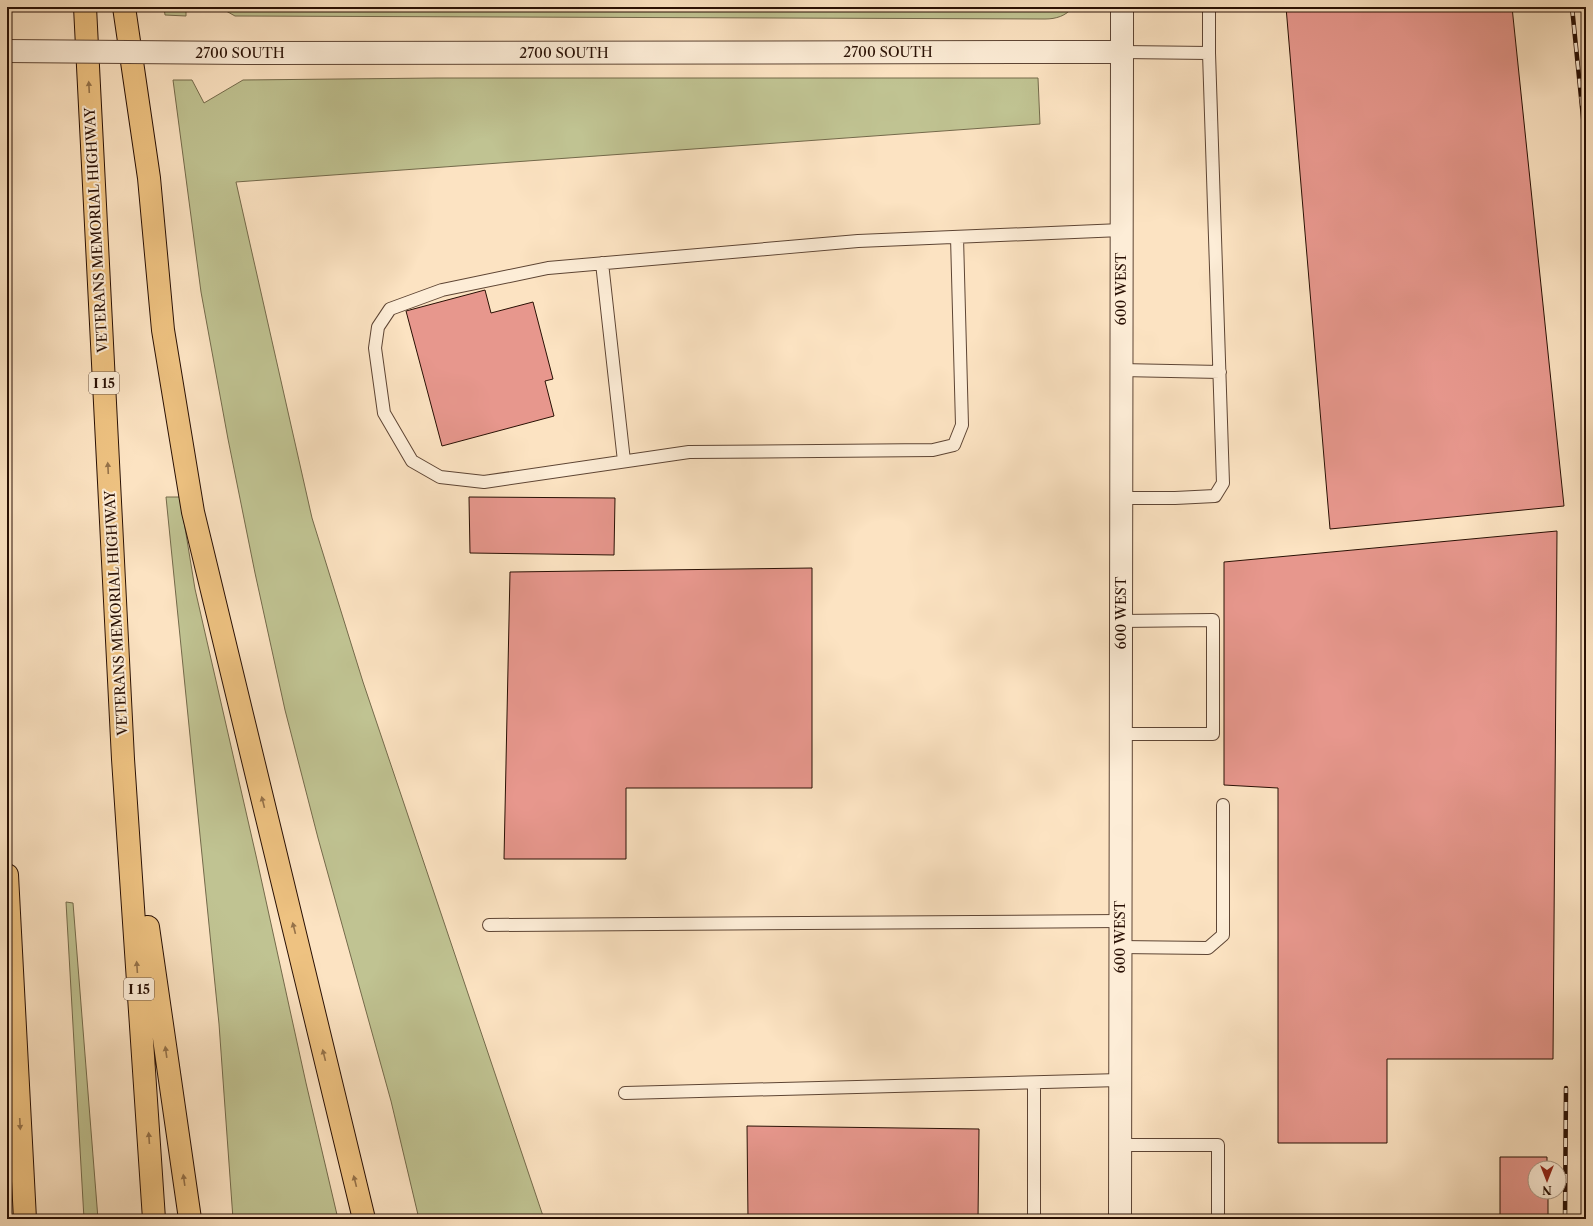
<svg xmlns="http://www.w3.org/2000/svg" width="1593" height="1226" viewBox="0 0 1593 1226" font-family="'Libre Caslon Text',serif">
	<rect width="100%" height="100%" fill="#fce3c2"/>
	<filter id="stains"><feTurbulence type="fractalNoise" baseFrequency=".005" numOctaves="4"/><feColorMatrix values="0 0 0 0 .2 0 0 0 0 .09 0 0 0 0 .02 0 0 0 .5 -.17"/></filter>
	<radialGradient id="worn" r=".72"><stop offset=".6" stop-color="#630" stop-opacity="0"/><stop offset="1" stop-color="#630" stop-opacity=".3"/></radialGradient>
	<path fill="#c0c392" stroke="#746a4b" d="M164,7H186V16L165,15Z
		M219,7H1073C1066,16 1056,19 1045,19L235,16Z
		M437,78H1038L1040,124L236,182L312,518L363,682L544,1219H419L391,1101L318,838L285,710L255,573L228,439L201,292L173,80H192L204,103L243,80Z
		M166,497H180L195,589L257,860L306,1083L338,1219H233L219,1024Z
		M66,902L73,903L98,1219H84Z"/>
	<path fill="#e7978d" stroke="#291004" d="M1286,7H1512L1564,506L1330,529Z
		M485,290L491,313L533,302L553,379L545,381L554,416L442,446L406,311Z
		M469,497L615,498L614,555L470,553Z
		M1557,531L1553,1059H1387V1143H1278V788L1224,785V562Z
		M812,568V788H626V859H504L510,572Z
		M747,1126L979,1129L978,1219H748Z
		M1500,1157H1547V1168H1535V1192H1548V1219H1500Z"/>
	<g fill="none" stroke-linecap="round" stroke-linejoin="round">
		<g stroke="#5e4534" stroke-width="14">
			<path id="service" d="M1122,52L1209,53V7
				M957,237L962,425L954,445L933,450L689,452L484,482L440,477L412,461L384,413L375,348L378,327L390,309L442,290L548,268L858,241L1121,230
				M602,263L624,461
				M1121,370L1220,372
				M1121,498H1175L1215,496L1223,483L1209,53
				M1121,621L1213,620V734H1121
				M489,925L1120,921
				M1120,947L1208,948L1223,935V805
				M625,1093L1120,1080
				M1120,1145H1218V1219
				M1034,1219V1083"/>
		</g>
		<g stroke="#5e4534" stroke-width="24">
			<path id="minor" d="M1122,7V52"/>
		</g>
		<g stroke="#5e4534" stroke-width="24">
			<path id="tertiary" d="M248,53L1122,52L1120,1219"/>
		</g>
		<g stroke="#291004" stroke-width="24">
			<path id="motorway" d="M85,7L123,759L154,1219
				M124,7L149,178L163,330L193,512L364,1219
				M7,875L25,1219
				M148,927L190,1219"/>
		</g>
		<use href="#service" stroke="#fdedd7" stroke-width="12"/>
		<use href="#minor" stroke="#fdedd7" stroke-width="22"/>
		<use href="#tertiary" stroke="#fdedd7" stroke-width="22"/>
		<use href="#motorway" stroke="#eec281" stroke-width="22"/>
		<g stroke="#291004" stroke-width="4.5">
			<path id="rail" d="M1572,7L1586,147
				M1565,1219L1566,1088"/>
		</g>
		<use href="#rail" stroke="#fdedd7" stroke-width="3" stroke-dasharray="9" stroke-linecap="butt"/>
		<g stroke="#5e4534" stroke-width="24" stroke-linecap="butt">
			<path id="tertiary-bridge" d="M7,51L248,53"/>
		</g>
		<use href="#tertiary-bridge" stroke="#fdedd7" stroke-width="22"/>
	</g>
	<defs><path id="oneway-solid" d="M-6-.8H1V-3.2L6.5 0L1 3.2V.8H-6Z"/></defs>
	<g fill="#957249">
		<use href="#oneway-solid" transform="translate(89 87) rotate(-93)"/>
		<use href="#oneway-solid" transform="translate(108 468) rotate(-93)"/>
		<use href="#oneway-solid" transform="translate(263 802) rotate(-104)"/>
		<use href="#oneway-solid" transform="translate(294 928) rotate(-104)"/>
		<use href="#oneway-solid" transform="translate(137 967) rotate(-94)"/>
		<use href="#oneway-solid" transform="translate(166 1052) rotate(-98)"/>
		<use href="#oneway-solid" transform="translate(324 1055) rotate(-104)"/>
		<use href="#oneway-solid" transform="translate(20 1124) rotate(87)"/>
		<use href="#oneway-solid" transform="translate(149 1138) rotate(-94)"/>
		<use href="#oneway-solid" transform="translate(184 1180) rotate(-98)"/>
		<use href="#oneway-solid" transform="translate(355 1181) rotate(-104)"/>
	</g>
	<g text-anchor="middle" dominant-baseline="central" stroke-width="4" stroke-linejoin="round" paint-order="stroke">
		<g fill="#fdedd7" stroke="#695243" stroke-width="1">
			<rect x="89" y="372" width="30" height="22" rx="3"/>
			<rect x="124" y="978" width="30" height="22" rx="3"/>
		</g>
		<g font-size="13" font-weight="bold" fill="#291004">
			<text x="104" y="383">I 15</text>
			<text x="139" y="989">I 15</text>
		</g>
		<g font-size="14" fill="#291004" stroke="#fdedd7">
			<text x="888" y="52">2700 SOUTH</text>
			<text x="240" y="53">2700 SOUTH</text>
			<text x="564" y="53">2700 SOUTH</text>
			<text transform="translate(96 230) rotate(-93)">VETERANS MEMORIAL HIGHWAY</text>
			<text transform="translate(1121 289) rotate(-90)">600 WEST</text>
			<text transform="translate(116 613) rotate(-93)">VETERANS MEMORIAL HIGHWAY</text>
			<text transform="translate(1121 613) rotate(-90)">600 WEST</text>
			<text transform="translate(1120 937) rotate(-90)">600 WEST</text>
		</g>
	</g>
	<rect width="1593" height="1226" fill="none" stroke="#fce3c2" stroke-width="24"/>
	<rect x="8" y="8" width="1577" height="1210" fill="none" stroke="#291004" stroke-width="2"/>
	<rect x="12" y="12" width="1569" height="1202" fill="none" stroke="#291004"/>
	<g transform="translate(1547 1180) rotate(180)"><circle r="19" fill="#fdedd7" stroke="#a89583"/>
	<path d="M0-3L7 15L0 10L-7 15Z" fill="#8f2418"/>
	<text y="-6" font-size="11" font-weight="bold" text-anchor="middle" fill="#291004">N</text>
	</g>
	<rect width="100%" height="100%" filter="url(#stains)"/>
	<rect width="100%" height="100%" fill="url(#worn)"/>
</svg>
